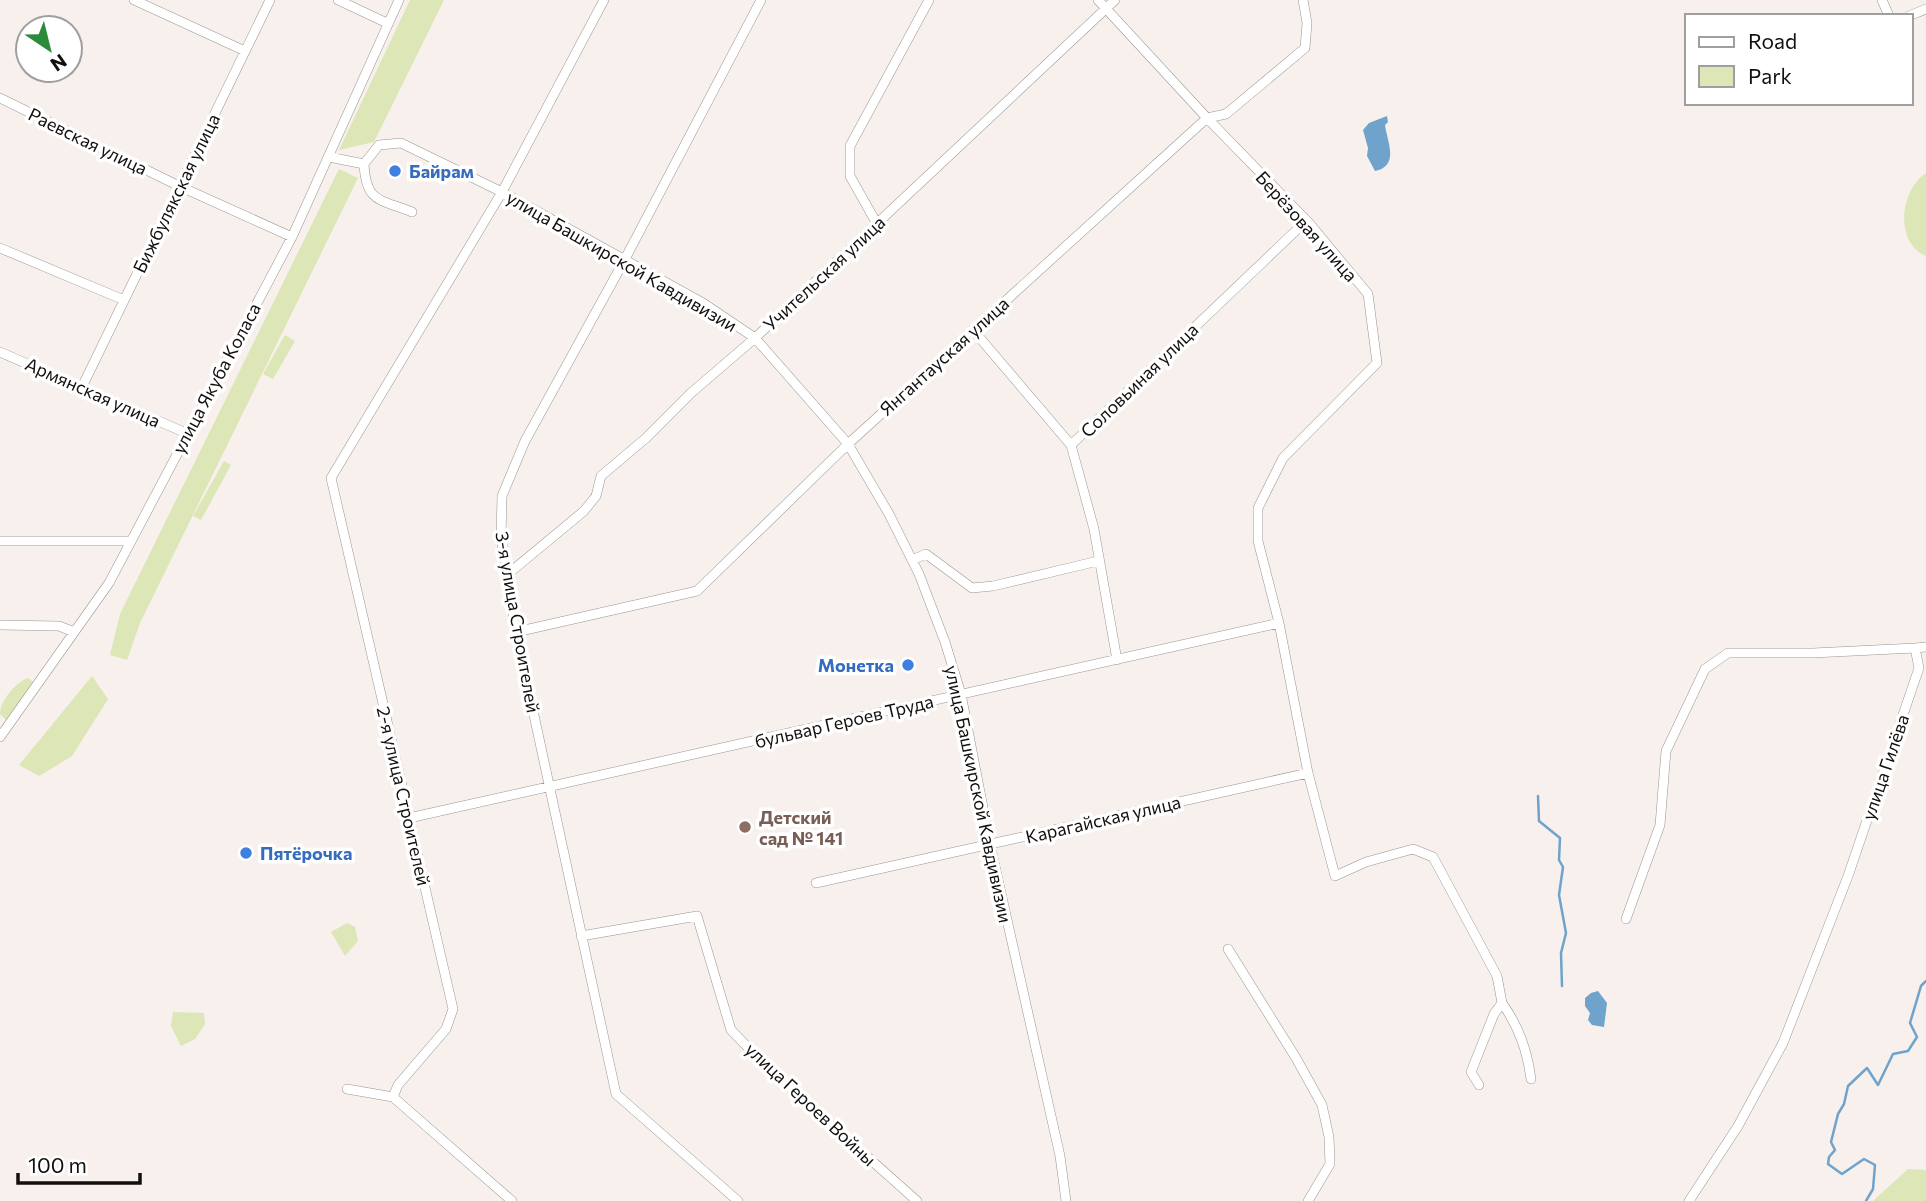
<svg xmlns="http://www.w3.org/2000/svg" width="1926" height="1201" viewBox="0 0 1926 1201" font-family="Commissioner,sans-serif">
	<rect width="100%" height="100%" fill="#f7f0ec"/>
	<path fill="#dde6b6" d="M410,0H444L374,142L339,150Z
		M339,169L358,178L140,623L127,660L110,655L120,614Z
		M1926,173V256C1894,243 1900,190 1926,173Z
		M285,335L295,341L273,379L263,374Z
		M224,461L231,465L201,520L193,516Z
		M92,676L108,699L72,756L39,776L19,765Z
		M28,678L36,684L8,722L0,714C0,701 16,682 28,678Z
		M347,923L355,927L358,941L345,956L331,932Z
		M173,1012L204,1013L205,1024L195,1039L181,1046L171,1026Z
		M1908,1169L1926,1170V1201H1873Z"/>
	<path fill="#6fa3cb" d="M1387,116L1388,122L1385,125C1387,141 1400,166 1375,171L1367,156L1368,148L1363,130L1369,123Z
		M1598,991L1607,1003L1604,1027L1592,1025L1588,1020L1590,1013L1585,1006V998L1591,993Z"/>
	<g fill="none" stroke-linecap="round" stroke-linejoin="round">
		<path stroke="#6fa3cb" stroke-width="2.5" d="M1538,796L1539,821L1560,838L1559,860L1563,867L1559,895L1566,933L1561,953L1562,986
			M1866,1201L1873,1189L1875,1165L1864,1159L1842,1174L1828,1164L1829,1157L1835,1150L1831,1142L1838,1114L1844,1104L1848,1086L1867,1068L1878,1085L1893,1054L1908,1051L1917,1037L1910,1023L1921,986L1926,981"/>
		<g stroke="#9b9591" stroke-width="10">
			<path id="minor" d="M134,0L245,51
				M338,0L387,23
				M1098,0L1207,118L1309,223L1368,294L1377,363L1283,458L1258,508V541L1279,623L1308,773L1335,876L1366,862L1413,849L1433,857L1497,976L1502,1003L1494,1014L1471,1072L1479,1085
				M1882,0L1889,16
				M1909,16L1926,9
				M0,98L179,186L292,237
				M329,157L364,164L379,145L401,143L502,192L703,303L755,338L848,444L889,514L919,574L945,642L961,694L990,844L1060,1156L1066,1201
				M364,164C366,203 380,199 412,212
				M877,224L850,176V146L929,0
				M0,248L124,300
				M973,330L1071,445
				M0,352L186,433
				M82,387L270,0
				M0,541H130
				M912,560L926,554L972,588L993,586L1098,561
				M508,574L584,511L596,496L601,476L646,438L691,393L755,338L1115,0
				M0,625L59,626L74,632
				M516,632L697,591L848,444L1207,118L1226,114L1305,48L1307,23L1303,0
				M1915,648L1926,647
				M1117,660L1094,529L1071,445L1306,221
				M0,737L109,583L292,237L399,0
				M409,818L1279,623
				M816,883L1308,773
				M1626,919L1660,825L1666,751L1705,669L1728,653H1813L1915,648L1919,668L1848,876L1783,1043L1738,1126L1689,1201
				M581,936L697,916L731,1030L770,1070L917,1201
				M1228,949L1296,1058L1322,1105L1329,1137L1330,1164L1308,1201
				M1502,1003C1519,1027 1527,1050 1531,1079
				M347,1089L393,1097L512,1201
				M393,1097L398,1085L446,1029L453,1009L409,818L400,789L402,786L331,478L502,192L604,0
				M738,1201L616,1094L516,632L501,537L502,496L525,441L625,259L761,0"/>
		</g>
		<use href="#minor" stroke="#fff" stroke-width="9"/>
	</g>
	<g fill="#3f7fe0" stroke="#fff" stroke-width="2.5">
		<circle cx="395" cy="171" r="7"/>
		<circle cx="908" cy="665" r="7"/>
		<circle cx="246" cy="853" r="7"/>
	</g>
	<circle fill="#8d6e63" stroke="#fff" stroke-width="2.5" cx="745" cy="827" r="7"/>
	<g text-anchor="middle" dominant-baseline="central" stroke-width="7" stroke-linejoin="round" paint-order="stroke">
		<g font-size="18" fill="#12100f" stroke="#fff">
			<text transform="translate(88 141) rotate(26)">Раевская улица</text>
			<text transform="translate(176 193) rotate(-64)">Бижбулякская улица</text>
			<text transform="translate(1307 226) rotate(48)">Берёзовая улица</text>
			<text transform="translate(622 261) rotate(30)">улица Башкирской Кавдивизии</text>
			<text transform="translate(824 273) rotate(-43)">Учительская улица</text>
			<text transform="translate(944 356) rotate(-42)">Янгантауская улица</text>
			<text transform="translate(216 378) rotate(-62)">улица Якуба Коласа</text>
			<text transform="translate(1139 380) rotate(-44)">Соловьиная улица</text>
			<text transform="translate(93 392) rotate(24)">Армянская улица</text>
			<text transform="translate(518 622) rotate(80)">3-я улица Строителей</text>
			<text transform="translate(844 721) rotate(-13)">бульвар Героев Труда</text>
			<text transform="translate(1885 767) rotate(-71)">улица Гилёва</text>
			<text transform="translate(979 794) rotate(78)">улица Башкирской Кавдивизии</text>
			<text transform="translate(404 796) rotate(77)">2-я улица Строителей</text>
			<text transform="translate(1103 819) rotate(-13)">Карагайская улица</text>
			<text transform="translate(811 1104) rotate(43)">улица Героев Войны</text>
		</g>
		<g font-size="18" font-weight="bold" fill="#366cbe" stroke="#fff" text-anchor="start">
			<text x="409" y="171">Байрам</text>
			<text x="894" y="665" text-anchor="end">Монетка</text>
			<text x="260" y="853">Пятёрочка</text>
		</g>
		<g font-size="18" font-weight="bold" fill="#785e54" stroke="#fff" text-anchor="start">
			<text x="759" y="817">Детский<tspan x="759" dy="21">сад № 141</tspan></text>
		</g>
	</g>
	<rect x="1685" y="14" width="228" height="91" fill="#ffffff" stroke="#a09f9f" stroke-width="2"/>
	<rect x="1699" y="37" width="35" height="10" fill="#ffffff" stroke="#a09f9f" stroke-width="2"/>
	<text x="1748" y="49" font-size="21" fill="#12100f">Road</text>
	<rect x="1699" y="66" width="35" height="21" fill="#dde6b6" stroke="#a09f9f" stroke-width="2"/>
	<text x="1748" y="84" font-size="21" fill="#12100f">Park</text>
	<g transform="translate(49 49) rotate(145)"><circle r="33" fill="#ffffff" stroke="#a09f9f" stroke-width="2"/>
	<path d="M0-5L12 26L0 18L-12 26Z" fill="#2c8a3b"/>
	<text y="-10" font-size="19" font-weight="bold" text-anchor="middle" fill="#12100f">N</text>
	</g>
	<path d="M18 1173v10h122v-10" fill="none" stroke="#12100f" stroke-width="3.5"/>
	<text x="28" y="1173" font-size="21" fill="#12100f" stroke="#ffffff" stroke-width="5" paint-order="stroke">100 m</text>
</svg>
